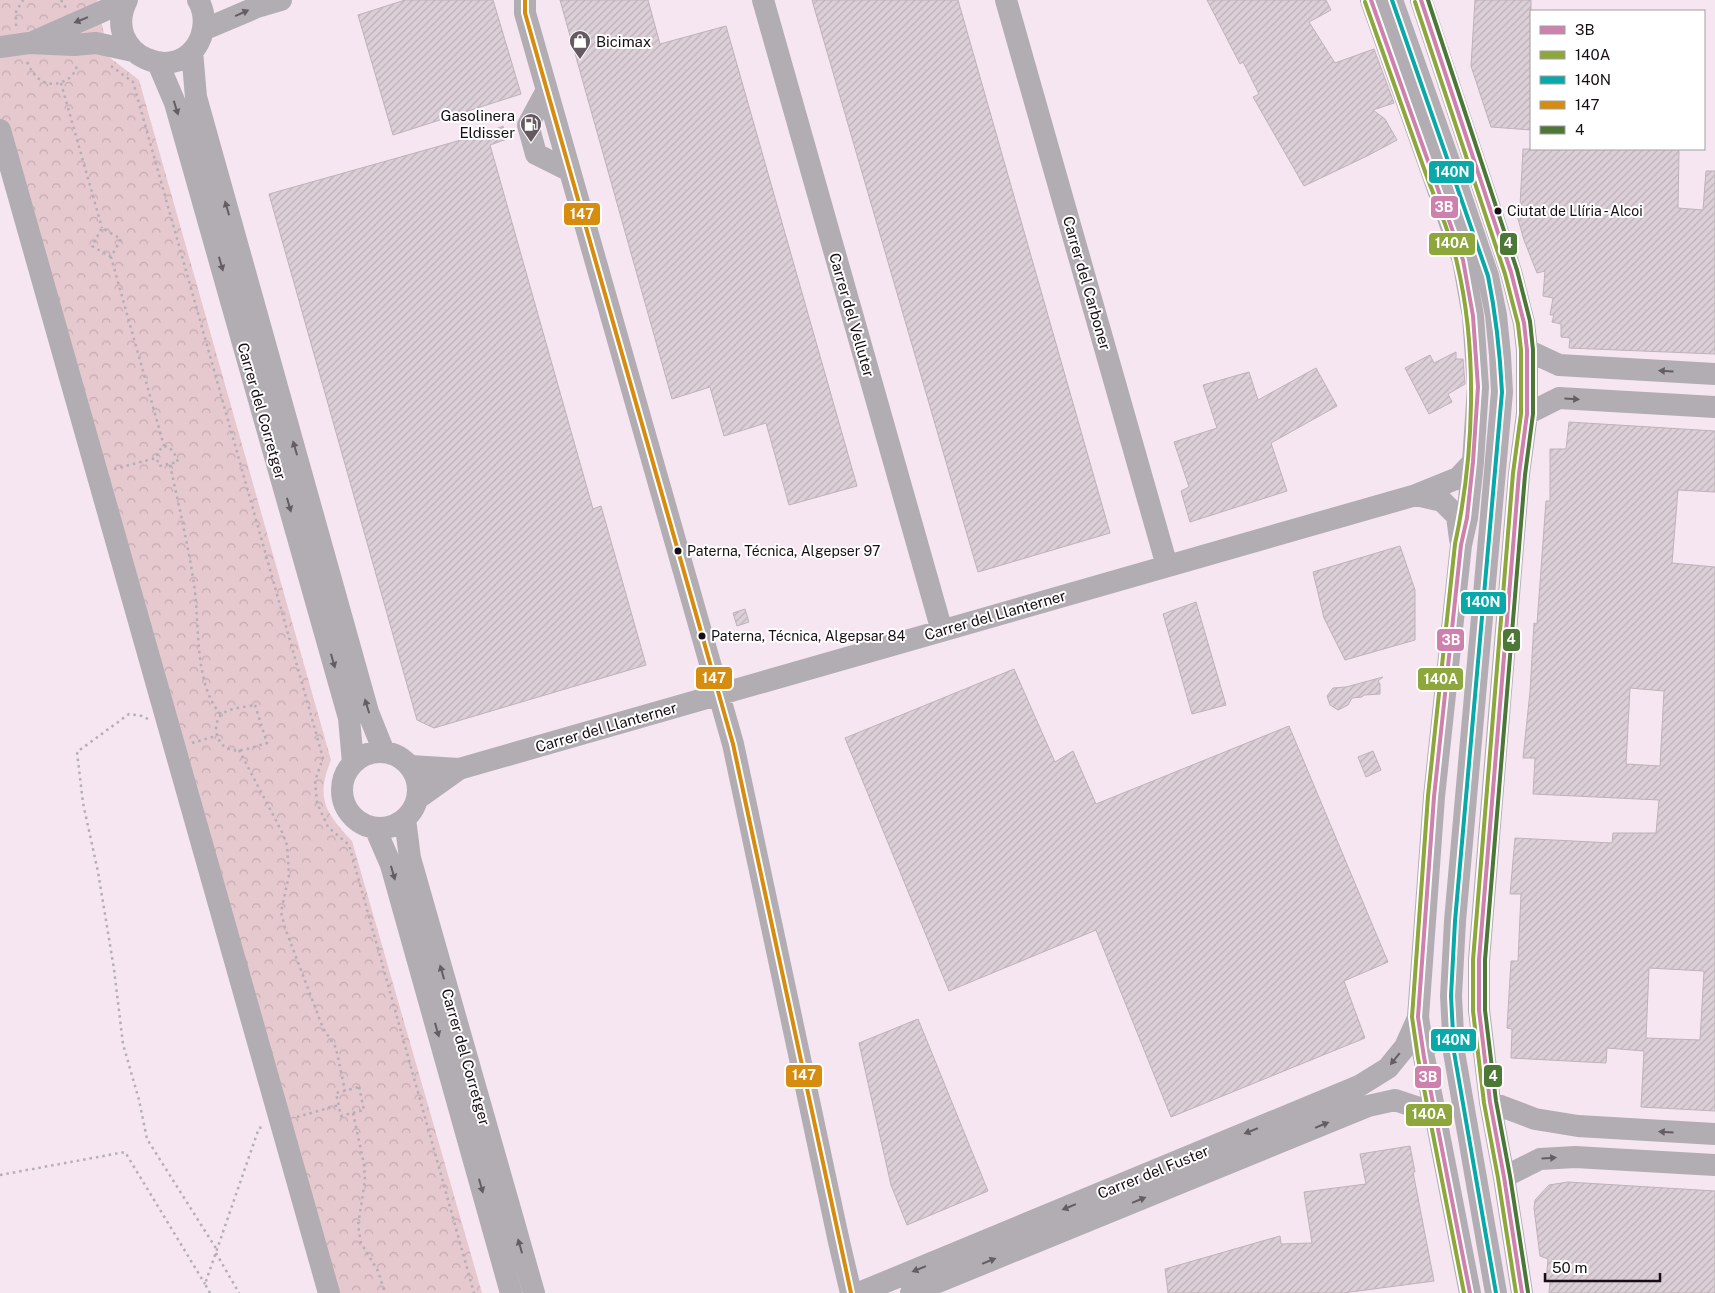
<svg xmlns="http://www.w3.org/2000/svg" width="1715" height="1293" viewBox="0 0 1715 1293" font-family="'Public Sans',sans-serif">
	<defs>
		<pattern id="forest-crowns" width="20" height="18" patternUnits="userSpaceOnUse" patternTransform="scale(1.25)"><rect width="20" height="18" fill="#e6c8cf"/><path d="M2 6a3 3 0 1 1 6 0M12 15a3 3 0 1 1 6 0" fill="none" stroke="#c5abb1"/></pattern>
		<pattern id="building-hatch" width="6" height="6" patternUnits="userSpaceOnUse" patternTransform="scale(1.25)"><rect width="6" height="6" fill="#dccfd7"/><path d="M-1 1l2-2M0 6l6-6M5 7l2-2" fill="none" stroke="#bcb1b8"/></pattern>
	</defs>
	<rect width="100%" height="100%" fill="#f5e6f2"/>
	<path fill="url(#forest-crowns)" d="M0,0H98L97,2L109,57L139,80L331,760C315,799 326,813 352,841L482,1293H323L0,148Z"/>
	<path fill="url(#building-hatch)" stroke="#bfb2b9" fill-rule="evenodd" d="M405,0H493L521,94L393,135L358,15Z
		M560,0H648L660,44L726,26L857,486L789,505L766,423L724,436L710,387L672,399Z
		M812,0H958L1110,533L978,572Z
		M1207,0H1326L1331,10L1309,22L1335,63L1374,49L1394,103L1373,110L1385,119L1397,140L1367,156L1304,186L1253,97L1259,94L1243,62L1240,64Z
		M1475,0H1531V130L1491,127L1471,66Z
		M503,126L507,139L490,145L593,509L601,506L646,665L434,728L417,720L269,194L486,133Z
		M1523,149H1679L1678,208L1703,210L1706,171H1715V354L1569,348L1570,338L1561,337V324L1552,322L1554,315H1550L1553,298L1543,296L1545,271L1537,273L1524,240L1514,205L1520,206Z
		M1456,352V359H1463L1465,384L1448,394L1452,402L1429,414L1405,368L1430,355L1434,363Z
		M1316,368L1337,406L1271,443L1287,491L1190,522L1181,491L1189,487L1174,442L1217,428L1203,385L1249,372L1258,400Z
		M1569,422L1715,431V492L1678,490L1672,563L1715,567V1111L1641,1107L1644,1051L1607,1048L1606,1063L1511,1058L1512,1029L1507,1028L1511,961H1518L1521,894H1510L1515,838L1612,843L1613,833H1656L1659,800L1533,794L1535,758H1523L1530,692L1534,623L1537,624L1546,501H1550V449H1566ZM1630,688L1664,691L1660,766L1626,764ZM1649,968L1704,971L1700,1040L1646,1038Z
		M1400,546L1415,590V640L1345,660L1324,618L1313,572Z
		M1196,602L1226,705L1192,714L1163,614Z
		M745,609L749,622L737,626L733,613Z
		M1014,669L1055,762L1073,751L1096,804L1289,726L1388,962L1344,981L1365,1038L1171,1117L1096,930L949,991L845,738Z
		M1383,677L1378,681L1380,684V694L1364,695L1362,697L1352,698L1348,705L1338,710L1330,705L1327,696L1333,688L1346,687Z
		M1373,751L1381,770L1366,777L1358,757Z
		M918,1019L988,1191L907,1225L891,1185L859,1043Z
		M1410,1146L1415,1172H1413L1434,1281L1343,1293H1168L1165,1269L1280,1236L1281,1244L1312,1243L1304,1192L1366,1184L1360,1154Z
		M1568,1182L1715,1191V1293H1549L1550,1282L1546,1281L1548,1259L1540,1256L1534,1208L1535,1200L1549,1185Z"/>
	<g fill="none" stroke-linecap="round" stroke-linejoin="round">
		<path stroke="#b5aeb6" stroke-width="2.5" stroke-dasharray="2.5 4" stroke-linecap="butt" d="M61,0L66,8
			M16,26V12L23,0
			M27,62C31,70 34,76 42,81C55,89 77,79 77,63
			M111,66L133,82L323,758L315,781L317,803L328,827L349,845L474,1293
			M61,83L102,228
			M111,257L92,246L102,228L121,239L111,257L164,446
			M164,446C173,448 175,454 178,462L159,466C156,457 156,452 164,446Z
			M170,465C178,502 187,540 193,578C201,621 192,681 221,715
			M114,469L156,458
			M255,705L267,743C256,746 243,752 232,750C217,747 211,726 221,715C228,708 246,707 255,705Z
			M148,719L142,716L129,714L77,752L83,803L98,872L114,969L123,1044L139,1100L147,1139L217,1250
			M192,743L216,736
			M239,750L282,832L287,845L289,875L281,912L285,928L323,1028L336,1048L345,1091
			M359,1087L364,1110L341,1116L336,1093Z
			M353,1113L364,1164L365,1181L358,1225L361,1243L378,1271L385,1293
			M297,1117L339,1105
			M0,1175L125,1152L205,1284
			M216,1253L239,1293
			M210,1293L205,1284L259,1128L263,1127"/>
		<path stroke="#b2adb3" stroke-width="22" d="M127,0C99,55 181,89 201,37C205,25 205,12 198,0
			M525,0V13L733,744L839,1242L851,1293
			M763,0L942,631
			M1006,0L1167,566
			M1371,0L1463,260L1473,316L1478,387L1473,462L1467,518L1461,545L1434,797L1418,1017L1424,1057L1470,1293
			M1392,0L1451,167L1488,276L1496,315L1500,355L1502,392L1455,921L1451,996L1454,1052L1496,1293
			M1421,0L1511,272L1524,323L1527,350V414L1519,474L1498,727L1479,960V1010L1490,1102L1504,1177L1522,1293
			M203,30L257,7L281,0
			M35,41L126,1
			M0,47L29,43L74,45L96,43L133,51
			M192,51L196,97L368,712L384,752
			M158,63L175,103L349,718L353,763
			M547,90L528,125L536,154L570,171
			M0,130L329,1293
			M1527,350L1559,365L1715,374
			M1527,414L1559,398L1715,407
			M1416,495L1442,501L1457,516L1460,539
			M342 790a38 38 0 1 1 76 0a38 38 0 1 1-76 0Z
			M410,766L459,769L1416,495L1458,478L1473,462
			M417,799L459,769
			M405,819L410,858L534,1293
			M375,828L391,865L511,1293
			M1490,1102L1535,1119L1578,1126L1715,1134
			M1504,1177L1540,1159L1575,1157L1715,1165
			M859,1293L1359,1086L1388,1068L1405,1047L1418,1018
			M911,1293L1368,1106L1395,1100L1422,1109L1438,1120"/>
		<g stroke="#fff" stroke-width="8">
			<path id="bus-1" d="M1371,0L1463,260L1473,316L1478,387L1473,462L1467,518L1461,545L1434,797L1418,1017L1424,1057L1470,1293
				M1421,0L1511,272L1524,323L1527,350V414L1519,474L1479,960V1010L1490,1102L1504,1177L1522,1293"/>
		</g>
		<g stroke="#fff" stroke-width="8">
			<path id="bus-2" d="M1365,2C1386,60 1406,119 1427,177C1437,204 1451,235 1457,263C1478,351 1474,456 1455,544L1428,796L1412,1017L1418,1058L1464,1293
				M1415,2L1505,274L1518,324L1521,350V414L1513,473L1473,960V1011L1484,1103L1498,1178L1516,1293"/>
		</g>
		<g stroke="#fff" stroke-width="8">
			<path id="bus-3" d="M1392,0L1488,276C1496,315 1500,353 1502,392L1455,921L1451,996L1454,1052L1496,1293"/>
		</g>
		<g stroke="#fff" stroke-width="8">
			<path id="bus-4" d="M525,0V13L733,744L851,1293"/>
		</g>
		<g stroke="#fff" stroke-width="8">
			<path id="bus-5" d="M1428,0L1517,270L1530,321L1533,350V414L1525,475L1485,960V1010L1496,1101L1510,1176L1528,1292"/>
		</g>
		<use href="#bus-1" stroke="#ce81ad" stroke-width="4"/>
		<use href="#bus-2" stroke="#8da73c" stroke-width="4"/>
		<use href="#bus-3" stroke="#09a9a9" stroke-width="4"/>
		<use href="#bus-4" stroke="#d68c0f" stroke-width="4"/>
		<use href="#bus-5" stroke="#4c7737" stroke-width="4"/>
	</g>
	<defs><path id="oneway-solid" d="M-6-.8H1V-3.2L6.5 0L1 3.2V.8H-6Z" transform="scale(1.25)"/></defs>
	<g fill="#645e64">
		<use href="#oneway-solid" transform="translate(242 13) rotate(-24)"/>
		<use href="#oneway-solid" transform="translate(81 20) rotate(158)"/>
		<use href="#oneway-solid" transform="translate(176 108) rotate(73)"/>
		<use href="#oneway-solid" transform="translate(227 208) rotate(-106)"/>
		<use href="#oneway-solid" transform="translate(221 264) rotate(74)"/>
		<use href="#oneway-solid" transform="translate(1666 371) rotate(-177)"/>
		<use href="#oneway-solid" transform="translate(1572 399) rotate(3)"/>
		<use href="#oneway-solid" transform="translate(295 448) rotate(-106)"/>
		<use href="#oneway-solid" transform="translate(289 505) rotate(74)"/>
		<use href="#oneway-solid" transform="translate(333 661) rotate(74)"/>
		<use href="#oneway-solid" transform="translate(367 706) rotate(-107)"/>
		<use href="#oneway-solid" transform="translate(393 873) rotate(74)"/>
		<use href="#oneway-solid" transform="translate(442 972) rotate(-106)"/>
		<use href="#oneway-solid" transform="translate(437 1030) rotate(74)"/>
		<use href="#oneway-solid" transform="translate(1395 1059) rotate(129)"/>
		<use href="#oneway-solid" transform="translate(1322 1125) rotate(-22)"/>
		<use href="#oneway-solid" transform="translate(1251 1131) rotate(158)"/>
		<use href="#oneway-solid" transform="translate(1666 1132) rotate(-177)"/>
		<use href="#oneway-solid" transform="translate(1549 1158) rotate(-4)"/>
		<use href="#oneway-solid" transform="translate(481 1186) rotate(74)"/>
		<use href="#oneway-solid" transform="translate(1139 1200) rotate(-22)"/>
		<use href="#oneway-solid" transform="translate(1069 1207) rotate(158)"/>
		<use href="#oneway-solid" transform="translate(520 1246) rotate(-106)"/>
		<use href="#oneway-solid" transform="translate(989 1261) rotate(-22)"/>
		<use href="#oneway-solid" transform="translate(919 1269) rotate(158)"/>
	</g>
	<defs>
		<g id="shop-pin" transform="scale(1.125)"><path d="M0 17L-7.5 6A9.5 9.5 0 1 1 7.5 6Z" fill="#655a62" stroke="#fff"/><path d="M-5-2.5h2.3a2.7 3.5 0 0 1 5.4 0H5L5.5 6h-11ZM-1.5-2.5h3a1.5 2.3 0 0 0-3 0Z" fill="#fff"/></g>
		<g id="fuel-pin" transform="scale(1.125)"><path d="M0 17L-7.5 6A9.5 9.5 0 1 1 7.5 6Z" fill="#655a62" stroke="#fff"/><path d="M-5.5-6h7V0h2V4h1.3V-2.5L3-4.5l.8-.8L6-3V5H2.5V1h-1V6h-7ZM-4.2-4.7v3.2H.2V-4.7Z" fill="#fff"/></g>
	</defs>
	<g fill-rule="evenodd">
		<use href="#shop-pin" x="580" y="41"/>
		<use href="#fuel-pin" x="531" y="124"/>
	</g>
	<g fill="#170e15" stroke="#fff" stroke-width="2">
		<circle cx="1498" cy="211" r="4.5"/>
		<circle cx="678" cy="551" r="4.5"/>
		<circle cx="702" cy="636" r="4.5"/>
	</g>
	<g text-anchor="middle" dominant-baseline="central" stroke-width="4" stroke-linejoin="round" paint-order="stroke">
		<g font-size="14" fill="#170e15" stroke="#fff" text-anchor="start">
			<text x="1507" y="211">Ciutat de Llíria - Alcoi</text>
			<text x="687" y="551">Paterna, Técnica, Algepser 97</text>
			<text x="711" y="636">Paterna, Técnica, Algepsar 84</text>
		</g>
		<g font-size="15" fill="#170e15" stroke="#fff" text-anchor="start">
			<text x="596" y="41">Bicimax</text>
			<text x="515" y="115" text-anchor="end">Gasolinera<tspan x="515" dy="17">Eldisser</tspan></text>
		</g>
		<g font-size="15" fill="#170e15" stroke="#fff">
			<text transform="translate(1087 283) rotate(74)">Carrer del Carboner</text>
			<text transform="translate(852 315) rotate(74)">Carrer del Velluter</text>
			<text transform="translate(262 411) rotate(74)">Carrer del Corretger</text>
			<text transform="translate(995 615) rotate(-16)">Carrer del Llanterner</text>
			<text transform="translate(606 727) rotate(-16)">Carrer del Llanterner</text>
			<text transform="translate(466 1057) rotate(74)">Carrer del Corretger</text>
			<text transform="translate(1153 1172) rotate(-22)">Carrer del Fuster</text>
		</g>
	</g>
	<g stroke="#fff" stroke-width="2">
		<rect x="1428" y="160" width="47" height="24" rx="5" fill="#09a9a9"/>
		<rect x="1430" y="195" width="29" height="24" rx="5" fill="#ce81ad"/>
		<rect x="563" y="202" width="38" height="24" rx="5" fill="#d68c0f"/>
		<rect x="1499" y="232" width="19" height="24" rx="5" fill="#4c7737"/>
		<rect x="1428" y="232" width="48" height="24" rx="5" fill="#8da73c"/>
		<rect x="1460" y="591" width="47" height="24" rx="5" fill="#09a9a9"/>
		<rect x="1502" y="628" width="19" height="24" rx="5" fill="#4c7737"/>
		<rect x="1436" y="628" width="29" height="24" rx="5" fill="#ce81ad"/>
		<rect x="695" y="666" width="38" height="24" rx="5" fill="#d68c0f"/>
		<rect x="1417" y="667" width="47" height="24" rx="5" fill="#8da73c"/>
		<rect x="1430" y="1028" width="47" height="24" rx="5" fill="#09a9a9"/>
		<rect x="785" y="1064" width="38" height="24" rx="5" fill="#d68c0f"/>
		<rect x="1483" y="1064" width="20" height="24" rx="5" fill="#4c7737"/>
		<rect x="1414" y="1065" width="28" height="24" rx="5" fill="#ce81ad"/>
		<rect x="1405" y="1103" width="48" height="24" rx="5" fill="#8da73c"/>
	</g>
	<g font-size="14" text-anchor="middle" font-weight="bold" fill="#fff">
		<text x="1452" y="177">140N</text>
		<text x="1444" y="212">3B</text>
		<text x="582" y="219">147</text>
		<text x="1508" y="248">4</text>
		<text x="1452" y="248">140A</text>
		<text x="1483" y="607">140N</text>
		<text x="1511" y="644">4</text>
		<text x="1451" y="645">3B</text>
		<text x="714" y="683">147</text>
		<text x="1441" y="684">140A</text>
		<text x="1453" y="1045">140N</text>
		<text x="804" y="1080">147</text>
		<text x="1493" y="1081">4</text>
		<text x="1428" y="1082">3B</text>
		<text x="1429" y="1119">140A</text>
	</g>
	<rect x="1530" y="10" width="175" height="140" fill="#ffffff" stroke="#a29fa1"/>
	<rect x="1540" y="26" width="25" height="8" fill="#ce81ad" stroke="#a29fa1"/>
	<text x="1575" y="35" font-size="15" fill="#170e15">3B</text>
	<rect x="1540" y="51" width="25" height="8" fill="#8da73c" stroke="#a29fa1"/>
	<text x="1575" y="60" font-size="15" fill="#170e15">140A</text>
	<rect x="1540" y="76" width="25" height="8" fill="#09a9a9" stroke="#a29fa1"/>
	<text x="1575" y="85" font-size="15" fill="#170e15">140N</text>
	<rect x="1540" y="101" width="25" height="8" fill="#d68c0f" stroke="#a29fa1"/>
	<text x="1575" y="110" font-size="15" fill="#170e15">147</text>
	<rect x="1540" y="126" width="25" height="8" fill="#4c7737" stroke="#a29fa1"/>
	<text x="1575" y="135" font-size="15" fill="#170e15">4</text>
	<path d="M1545 1273v8h115v-8" fill="none" stroke="#170e15" stroke-width="2.5"/>
	<text x="1552" y="1273" font-size="15" fill="#170e15" stroke="#ffffff" stroke-width="4" paint-order="stroke">50 m</text>
</svg>
